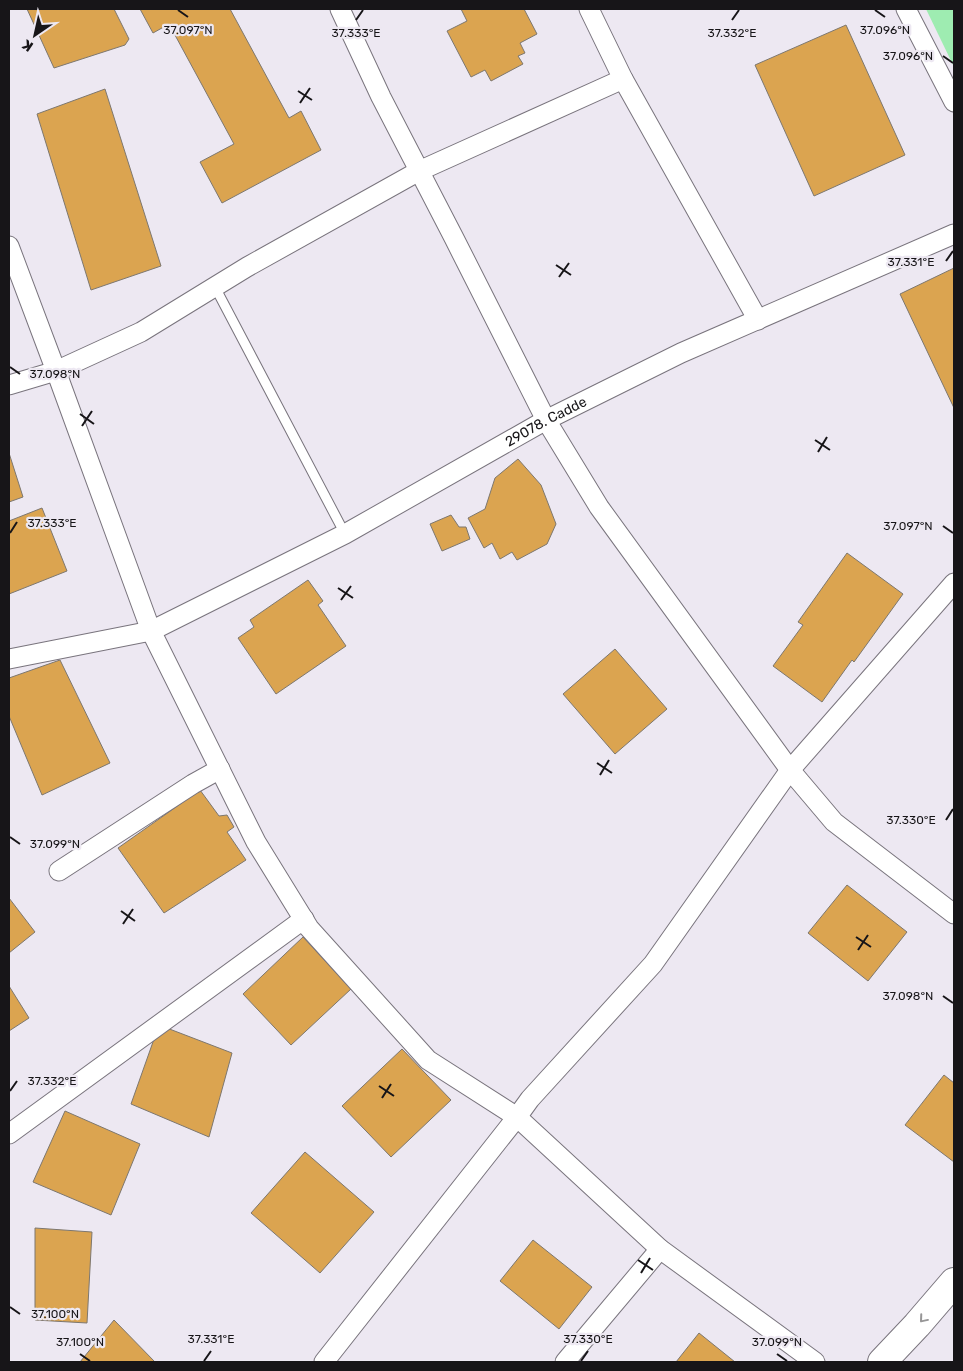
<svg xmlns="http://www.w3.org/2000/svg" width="963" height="1371" viewBox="0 0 963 1371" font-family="Rubik,sans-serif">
	<rect width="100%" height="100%" fill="#ede8f2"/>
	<path fill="#9eecb1" d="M926,9H954V67Z"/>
	<path fill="#dba450" stroke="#7d776f" d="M27,9H114L129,39L125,45L54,68Z
		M140,9H230L289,118L301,111L321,150L222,203L200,162L234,144L169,24L153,33Z
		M461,9H524L537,34L520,43L525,53L518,56L523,64L491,81L485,70L471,77L447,31L467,21Z
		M846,25L905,155L814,196L755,65Z
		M105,89L161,266L91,290L37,114Z
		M954,268V408L900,294Z
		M9,453L23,497L9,502Z
		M518,459L541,485L556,524L547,544L517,560L512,552L500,559L492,543L484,548L468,518L485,509L495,478Z
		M42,508L67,571L9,594V521Z
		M451,515L459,527H466L470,539L442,551L430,524Z
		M847,553L903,594L854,662L852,660L822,702L773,666L803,625L798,622Z
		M308,580L323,601L318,605L346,646L276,694L238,638L254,627L250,620Z
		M615,649L667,709L615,754L563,694Z
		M60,660L110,763L42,795L9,716V678Z
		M200,790L219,816L227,815L234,827L227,832L246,860L164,913L118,848Z
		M847,885L907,932L868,981L808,933Z
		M9,898L35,932L9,953Z
		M303,937L351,989L291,1045L243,994Z
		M9,986L29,1018L9,1031Z
		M159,1025L232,1053L209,1137L131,1104Z
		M402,1049L451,1100L391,1157L342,1106Z
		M944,1075L954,1083V1162L905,1125Z
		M65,1111L140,1144L111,1215L33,1182Z
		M305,1152L374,1212L320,1273L251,1213Z
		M35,1228L92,1232L87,1323L35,1320Z
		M533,1240L592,1287L559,1329L500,1281Z
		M114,1320L155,1362H80Z
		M699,1333L735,1362H676Z"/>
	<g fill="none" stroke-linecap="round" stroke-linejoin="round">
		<g stroke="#79747d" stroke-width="11">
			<path id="lane" d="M215,287L345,534"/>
		</g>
		<g stroke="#79747d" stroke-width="21">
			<g id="street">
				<path d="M340,9L381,97L454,238L546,420L599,507L790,770L834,822L954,914"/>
				<path d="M589,9L623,79L758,320"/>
				<path d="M906,9L954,102"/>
				<path d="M9,246L56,371L151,631L256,842L309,928L428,1060L517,1117L660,1249L815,1362"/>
				<path d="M9,385L56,371L141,332L247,267L419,171L623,79"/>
				<path id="s1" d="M9,659L151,631L345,534L546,420L681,353L954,234"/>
				<path d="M59,871L193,784L220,769"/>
				<path d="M9,1134L304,919"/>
				<path d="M324,1362L517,1117L530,1099L653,964L790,770L954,583"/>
				<path d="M565,1362L660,1249"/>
			</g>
		</g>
		<g stroke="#79747d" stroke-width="30">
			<path id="primary" d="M882,1362L917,1325L954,1282"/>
		</g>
		<use href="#lane" stroke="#fff" stroke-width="9"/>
		<use href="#street" stroke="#fff" stroke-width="19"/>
		<use href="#primary" stroke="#fff" stroke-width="28"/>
	</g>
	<defs><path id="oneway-chevron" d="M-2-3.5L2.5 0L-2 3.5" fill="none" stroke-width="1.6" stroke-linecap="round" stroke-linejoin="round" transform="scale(1.25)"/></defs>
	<use stroke="#979697" href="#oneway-chevron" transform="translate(923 1319) rotate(130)"/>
	<path fill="none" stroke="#171518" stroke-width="2" d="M178,10L188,17M875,10L885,17M356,20L363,10M732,20L739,10M943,56L953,63M298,91L312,100M300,103L310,88M946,261L953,251M556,265L571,275M559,277L569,263M10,367L20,374M80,414L94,424M82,426L92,411M815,440L830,450M818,452L827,437M943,526L953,533M10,533L17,522M338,588L353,598M341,600L351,586M597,763L612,773M600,775L609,760M946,820L953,809M10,837L20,844M121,911L135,921M123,924L133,909M856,937L871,947M858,950L868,935M943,996L953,1003M379,1086L394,1096M10,1091L17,1081M382,1098L391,1084M638,1260L653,1270M641,1273L650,1258M10,1307L20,1314M80,1354L90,1361M777,1354L787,1361M204,1361L211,1351M581,1361L588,1351"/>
	<g text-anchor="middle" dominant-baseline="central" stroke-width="4.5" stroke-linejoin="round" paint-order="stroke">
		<g font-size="14" fill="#171518" stroke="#ede8f2">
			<text stroke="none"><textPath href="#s1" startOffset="592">29078. Cadde</textPath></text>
		</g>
	</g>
	<g font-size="12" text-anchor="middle" fill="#171518" stroke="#ede8f2" stroke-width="4.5" stroke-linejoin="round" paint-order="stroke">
		<text x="188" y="34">37.097°N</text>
		<text x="885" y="34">37.096°N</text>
		<text x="356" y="37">37.333°E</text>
		<text x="732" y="37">37.332°E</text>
		<text x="908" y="60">37.096°N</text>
		<text x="911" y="266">37.331°E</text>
		<text x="55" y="378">37.098°N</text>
		<text x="52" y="527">37.333°E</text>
		<text x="908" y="530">37.097°N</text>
		<text x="911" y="824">37.330°E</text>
		<text x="55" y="848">37.099°N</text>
		<text x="908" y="1000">37.098°N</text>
		<text x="52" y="1085">37.332°E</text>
		<text x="55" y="1318">37.100°N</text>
		<text x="211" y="1343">37.331°E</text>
		<text x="588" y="1343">37.330°E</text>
		<text x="80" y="1346">37.100°N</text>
		<text x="777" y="1346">37.099°N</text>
	</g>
	<rect width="963" height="1371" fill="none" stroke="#171518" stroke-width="20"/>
	<g transform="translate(35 35) rotate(214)" stroke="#ede8f2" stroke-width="4" paint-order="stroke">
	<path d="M0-4L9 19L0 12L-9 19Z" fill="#171518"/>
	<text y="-8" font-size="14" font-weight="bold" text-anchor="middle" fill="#171518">K</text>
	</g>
</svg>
